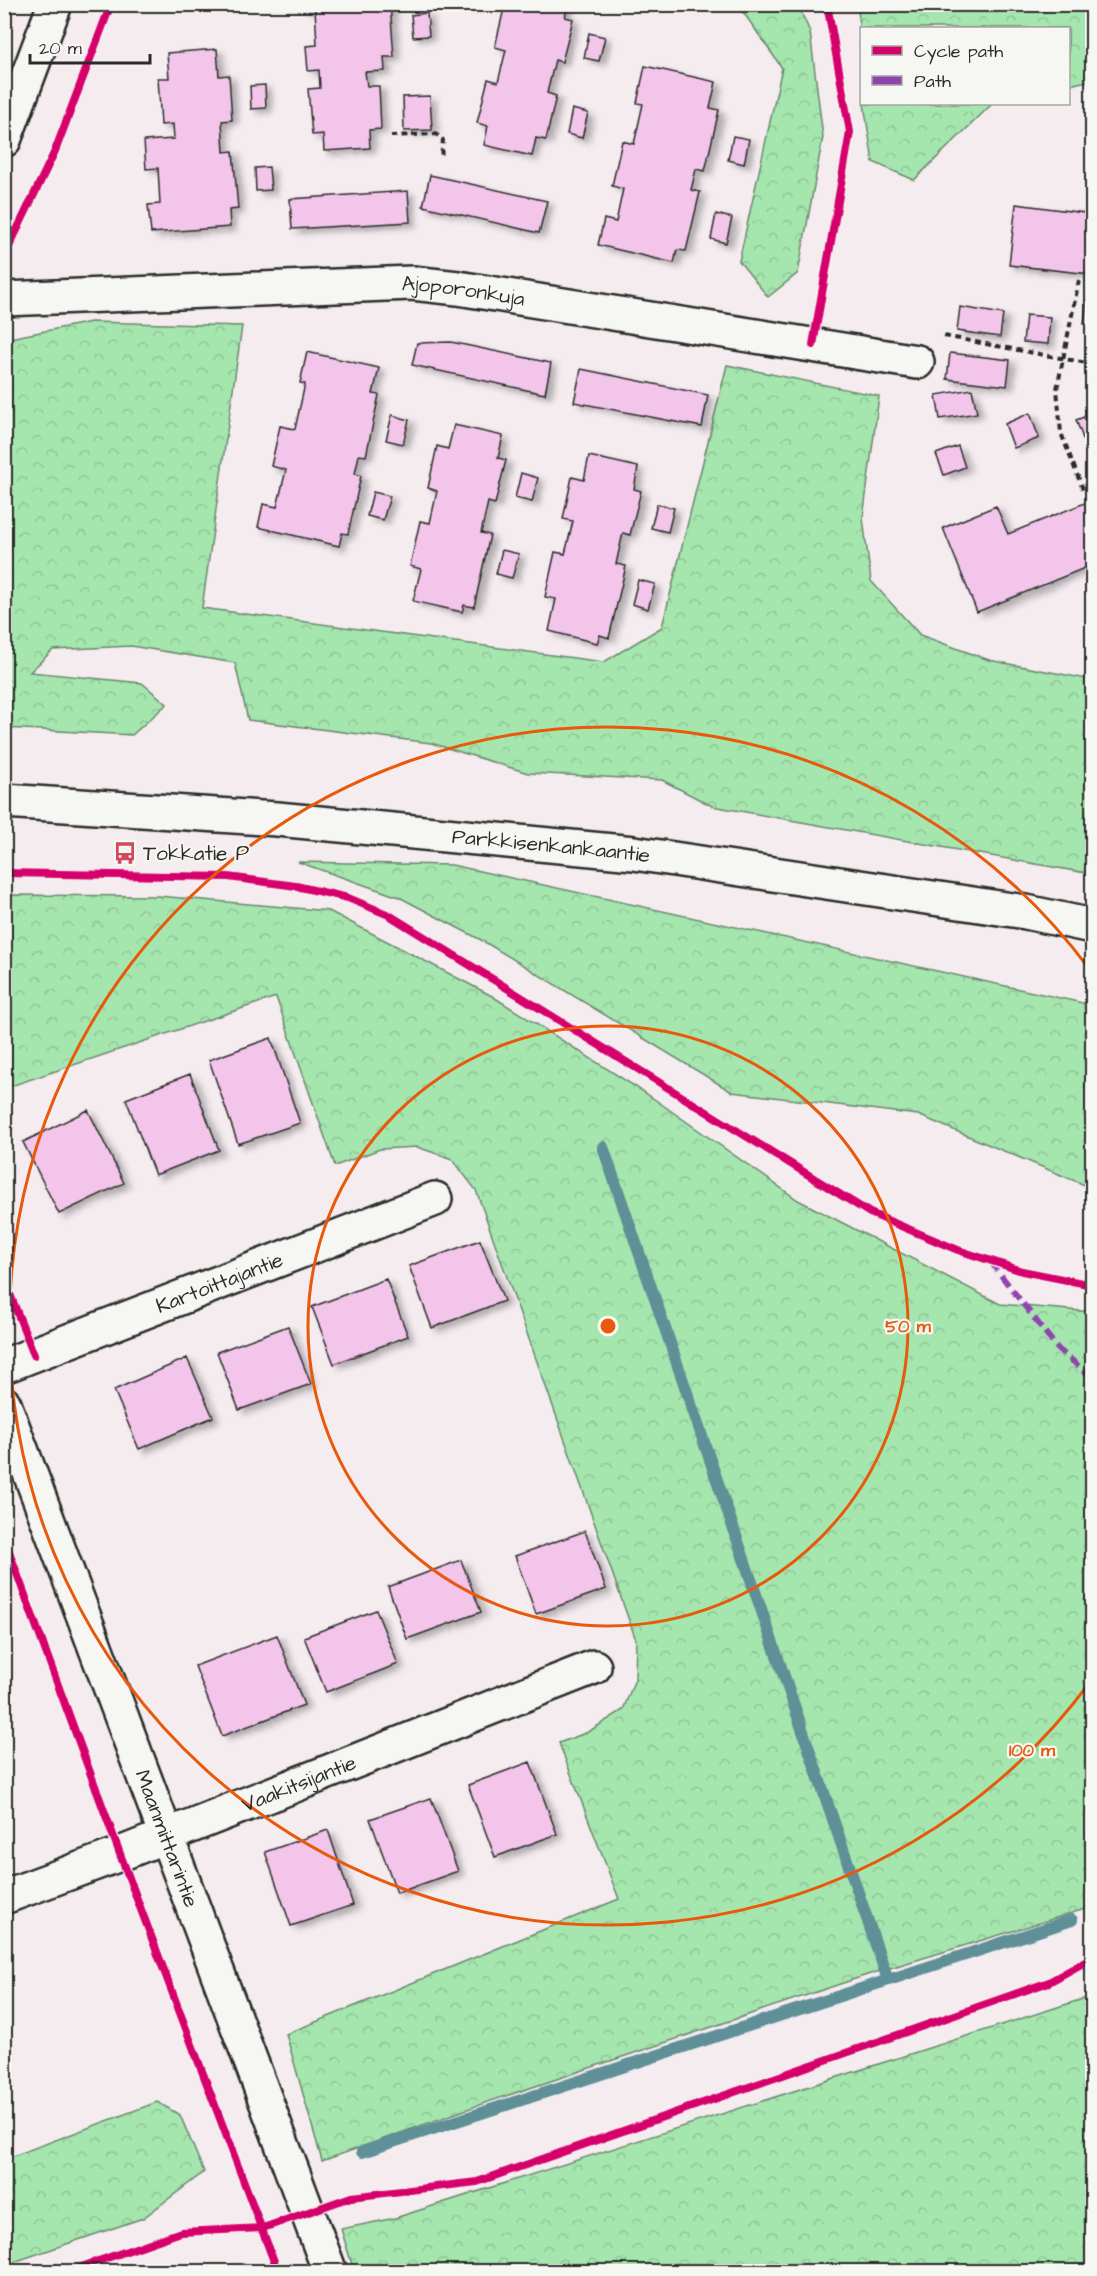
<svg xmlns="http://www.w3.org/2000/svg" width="1097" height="2276" viewBox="0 0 1097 2276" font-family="'Architects Daughter',sans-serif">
	<defs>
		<pattern id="forest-crowns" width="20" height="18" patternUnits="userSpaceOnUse" patternTransform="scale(1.5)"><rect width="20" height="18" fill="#a5e5ae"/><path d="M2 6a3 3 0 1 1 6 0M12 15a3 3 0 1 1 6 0" fill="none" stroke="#8ec596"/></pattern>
		<filter id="shadow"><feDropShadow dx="6" dy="4" stdDeviation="3" flood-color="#0004"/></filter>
	</defs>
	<rect width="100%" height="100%" fill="#f5ecf0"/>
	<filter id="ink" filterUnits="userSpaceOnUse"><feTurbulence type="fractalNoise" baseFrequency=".0167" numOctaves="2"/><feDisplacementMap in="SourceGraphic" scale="12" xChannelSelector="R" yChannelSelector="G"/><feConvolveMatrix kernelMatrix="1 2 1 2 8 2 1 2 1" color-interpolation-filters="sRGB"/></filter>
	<g filter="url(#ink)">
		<path fill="url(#forest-crowns)" stroke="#68886c" stroke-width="1.5" d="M722,5H798L810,32L823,137L798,273L768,297L739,261L782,68L741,9Z
			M858,5H1092V80L1069,85L1068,28H862L861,63Z
			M864,104H992L914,180L873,162Z
			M91,322L242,326L202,608L604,662L662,627L727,365L879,396L863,518L871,581L920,635L989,660L1092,680V874L712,806L662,780L528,773L431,743L248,720L235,663L131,646L53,650L30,672L142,683L167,704L132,735L5,728V345L10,338Z
			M298,862L452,865L1092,1005V1188L918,1115L732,1092L483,941L399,897Z
			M5,895L158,896L329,911L492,996L647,1094L798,1200L1000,1304L1092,1312V1907L867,1975L476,2106L322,2161L286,2034L619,1899L559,1743L588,1732L623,1710L635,1679L636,1640L476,1190L452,1159L417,1147L380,1149L335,1166L276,997L5,1088Z
			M1092,1993V2271H354L341,2229L395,2218L1086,1998Z
			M157,2102L180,2115L204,2172L143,2218L5,2265V2159Z"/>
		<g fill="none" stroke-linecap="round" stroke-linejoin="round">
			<path stroke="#5f8f97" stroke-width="12" d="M603,1147L888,1980
				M362,2152L1072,1920"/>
		</g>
		<path fill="#f3c5ea" stroke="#2b2b2b" stroke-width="1.5" filter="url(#shadow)" d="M303,4H390L394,57H384L385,71L365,72L367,86H379L381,129L369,130L370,148L324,151L323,134L312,135L308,89L320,88L319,70L308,71L306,46L317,45L315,8H304Z
			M505,4H568L565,17L573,19L562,62L555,60L547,93L556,96L546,140L536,138L532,156L484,145L488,126L477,123L488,79L498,82L506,50L495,47Z
			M427,13L429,36L413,37L411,15Z
			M589,33L605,37L599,61L584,58Z
			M217,49L219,76L229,75L232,120L222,121L224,152L233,151L238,209L229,210L230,227L151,233L148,205L160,204L158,168L146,169L144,141L174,139L173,124L161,125L158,78H169L167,53Z
			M645,66L716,82L710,108L719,110L705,171L696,169L691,190L700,192L686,251L677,250L674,263L598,245L604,219L616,222L623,189L612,186L622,141L634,144L643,104L637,103Z
			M265,85L266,108L251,109L250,86Z
			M430,96L432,130L404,131L403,97Z
			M572,109L588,113L582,138L567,134Z
			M733,136L749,139L744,164L728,160Z
			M269,167L271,190L256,191L255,168Z
			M430,175L547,201L539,233L423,206Z
			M408,191L410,222L292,229L290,199Z
			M1016,204L1092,214V325L1084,324L1090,274L1009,265Z
			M716,214L732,218L726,243L711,239Z
			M960,307L1003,314L1000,337L957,331Z
			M1026,315L1050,317L1048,344L1023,342Z
			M451,342L551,363L545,394L412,365L417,343Z
			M307,352L379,368L373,394L379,395L366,456L359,455L355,474L361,476L348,534L342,533L339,546L258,527L263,504L277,507L286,470L271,466L280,426L295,429L305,384L300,383Z
			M950,353L1010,360L1007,386L947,379Z
			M581,369L708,395L702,427L574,402Z
			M972,389L977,413L940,419L936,395Z
			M1030,413L1039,438L1014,448L1005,424Z
			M1092,414V462L1076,420Z
			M392,415L409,420L403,444L386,440Z
			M454,425L503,436L498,458L506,460L495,504L488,502L481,533L490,535L474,607L464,605L462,612L413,601L421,569L410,566L420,521L430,523L437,491L428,488L437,446L448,449Z
			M958,446L965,467L944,475L936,454Z
			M589,456L638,467L634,489L641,491L630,535L623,533L616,564L626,566L609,638L600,635L597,643L549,631L556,599L545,597L555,552L565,554L573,521L563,519L572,477L584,480Z
			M521,473L538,478L532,502L515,498Z
			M373,492L390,496L383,520L367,516Z
			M1092,500V565L977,612L943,528L996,506L1008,534Z
			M657,504L674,508L668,532L651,528Z
			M502,550L519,554L512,578L496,574Z
			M638,580L655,584L648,609L632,604Z
			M271,1038L300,1123L238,1144L209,1060Z
			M190,1074L219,1150L155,1175L126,1099Z
			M88,1110L124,1183L59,1214L23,1142Z
			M480,1240L504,1301L432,1328L409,1266Z
			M386,1279L408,1336L334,1364L312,1307Z
			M288,1326L311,1384L239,1410L217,1352Z
			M187,1358L213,1417L139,1449L114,1390Z
			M585,1531L606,1589L536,1614L515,1556Z
			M461,1560L481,1612L407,1639L388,1587Z
			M376,1610L398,1664L326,1692L304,1637Z
			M277,1635L304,1705L222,1736L195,1666Z
			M530,1762L557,1834L495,1857L468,1785Z
			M431,1798L458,1871L397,1893L370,1819Z
			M328,1830L353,1905L291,1926L265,1852Z"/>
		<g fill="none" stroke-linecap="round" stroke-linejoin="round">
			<g stroke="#2b2b2b" stroke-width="38">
				<g id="street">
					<path d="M4,140L55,4"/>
					<path id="s1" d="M4,299L412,283L458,288L917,362"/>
					<path id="s2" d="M4,1366L435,1199"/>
					<path id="s3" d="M4,1404L330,2272"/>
					<path id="s4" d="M4,1897L120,1854L594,1667"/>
				</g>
			</g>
			<g stroke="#2b2b2b" stroke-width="38">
				<g id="secondary">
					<path id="s5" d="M4,801L277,819L634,853L1026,912L1092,926"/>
				</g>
			</g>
			<path stroke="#2b2b2b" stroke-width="4" stroke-dasharray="6 4.5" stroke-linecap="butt" d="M391,136L436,134L443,140L441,158
				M1079,280L1057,389L1061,433L1084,492
				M944,336L1092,364"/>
			<use href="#street" stroke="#f6f6f2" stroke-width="33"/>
			<use href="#secondary" stroke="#f6f6f2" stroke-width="33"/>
			<path stroke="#8e44ad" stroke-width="6" stroke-dasharray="12 6" stroke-linecap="butt" d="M990,1261L1058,1349L1092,1377"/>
			<g stroke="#f6f6f2" stroke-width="11">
				<path id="cycleway" d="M4,257L55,151L111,4
					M813,345L850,132L827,4
					M4,873L228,877L296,886L348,898L389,915L870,1213L958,1250L1022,1271L1092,1285
					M4,1279L34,1355
					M4,1538L120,1854L278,2272
					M67,2272L181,2232L263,2228L351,2197L477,2182L1049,1982L1092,1958"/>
			</g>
			<use href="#cycleway" stroke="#d6006c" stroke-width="8"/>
		</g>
	</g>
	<g fill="none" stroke="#e8590c" stroke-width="3">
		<circle cx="608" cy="1326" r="300"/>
		<path d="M1090 1682A599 599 0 1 1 1090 970"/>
	</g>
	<defs>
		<g id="bus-bare" transform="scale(1.8)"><path d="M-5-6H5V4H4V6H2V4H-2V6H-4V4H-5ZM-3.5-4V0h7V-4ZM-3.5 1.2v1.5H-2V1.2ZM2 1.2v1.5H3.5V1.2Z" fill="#d1495b" stroke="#f6f6f2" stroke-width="2.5" paint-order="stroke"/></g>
	</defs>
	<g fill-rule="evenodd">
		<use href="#bus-bare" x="125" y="853"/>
	</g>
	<g text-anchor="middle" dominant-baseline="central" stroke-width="4.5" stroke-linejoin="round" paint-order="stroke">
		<g font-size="21" fill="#2b2b2b" stroke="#f6f6f2">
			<text stroke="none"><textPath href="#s1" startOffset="460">Ajoporonkuja</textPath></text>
			<text stroke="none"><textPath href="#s5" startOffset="549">Parkkisenkankaantie</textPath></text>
			<text stroke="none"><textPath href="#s2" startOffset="231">Kartoittajantie</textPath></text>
			<text stroke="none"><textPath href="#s4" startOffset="316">Vaakitsijantie</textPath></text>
			<text stroke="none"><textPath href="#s3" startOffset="464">Maanmittarintie</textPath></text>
		</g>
		<g font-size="21" fill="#2b2b2b" stroke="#f6f6f2" text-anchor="start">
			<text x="143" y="853">Tokkatie P</text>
		</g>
	</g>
	<circle cx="608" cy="1326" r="9" fill="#e8590c" stroke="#f6f6f2" stroke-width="3"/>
	<g font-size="18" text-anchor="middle" font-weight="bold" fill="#e8590c" stroke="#f6f6f2" stroke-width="4.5" stroke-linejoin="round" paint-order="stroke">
		<text x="908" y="1332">50 m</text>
		<text x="1032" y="1756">100 m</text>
	</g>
	<rect width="1097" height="2276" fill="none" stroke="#f6f6f2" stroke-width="24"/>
	<rect x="12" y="12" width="1073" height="2252" fill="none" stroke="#2b2b2b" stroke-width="2" filter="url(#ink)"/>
	<rect x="860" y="27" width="210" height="78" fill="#f6f6f2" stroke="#a5a5a2" stroke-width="1.5"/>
	<rect x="872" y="46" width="30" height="9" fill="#d6006c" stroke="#a5a5a2" stroke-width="1.5"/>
	<text x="914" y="57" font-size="18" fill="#2b2b2b">Cycle path</text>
	<rect x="872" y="76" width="30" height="9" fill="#8e44ad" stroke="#a5a5a2" stroke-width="1.5"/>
	<text x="914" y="87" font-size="18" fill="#2b2b2b">Path</text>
	<path d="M30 54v9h120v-9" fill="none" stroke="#2b2b2b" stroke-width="3"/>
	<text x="39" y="54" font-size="18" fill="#2b2b2b" stroke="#f6f6f2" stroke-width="4.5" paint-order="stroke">20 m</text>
</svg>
